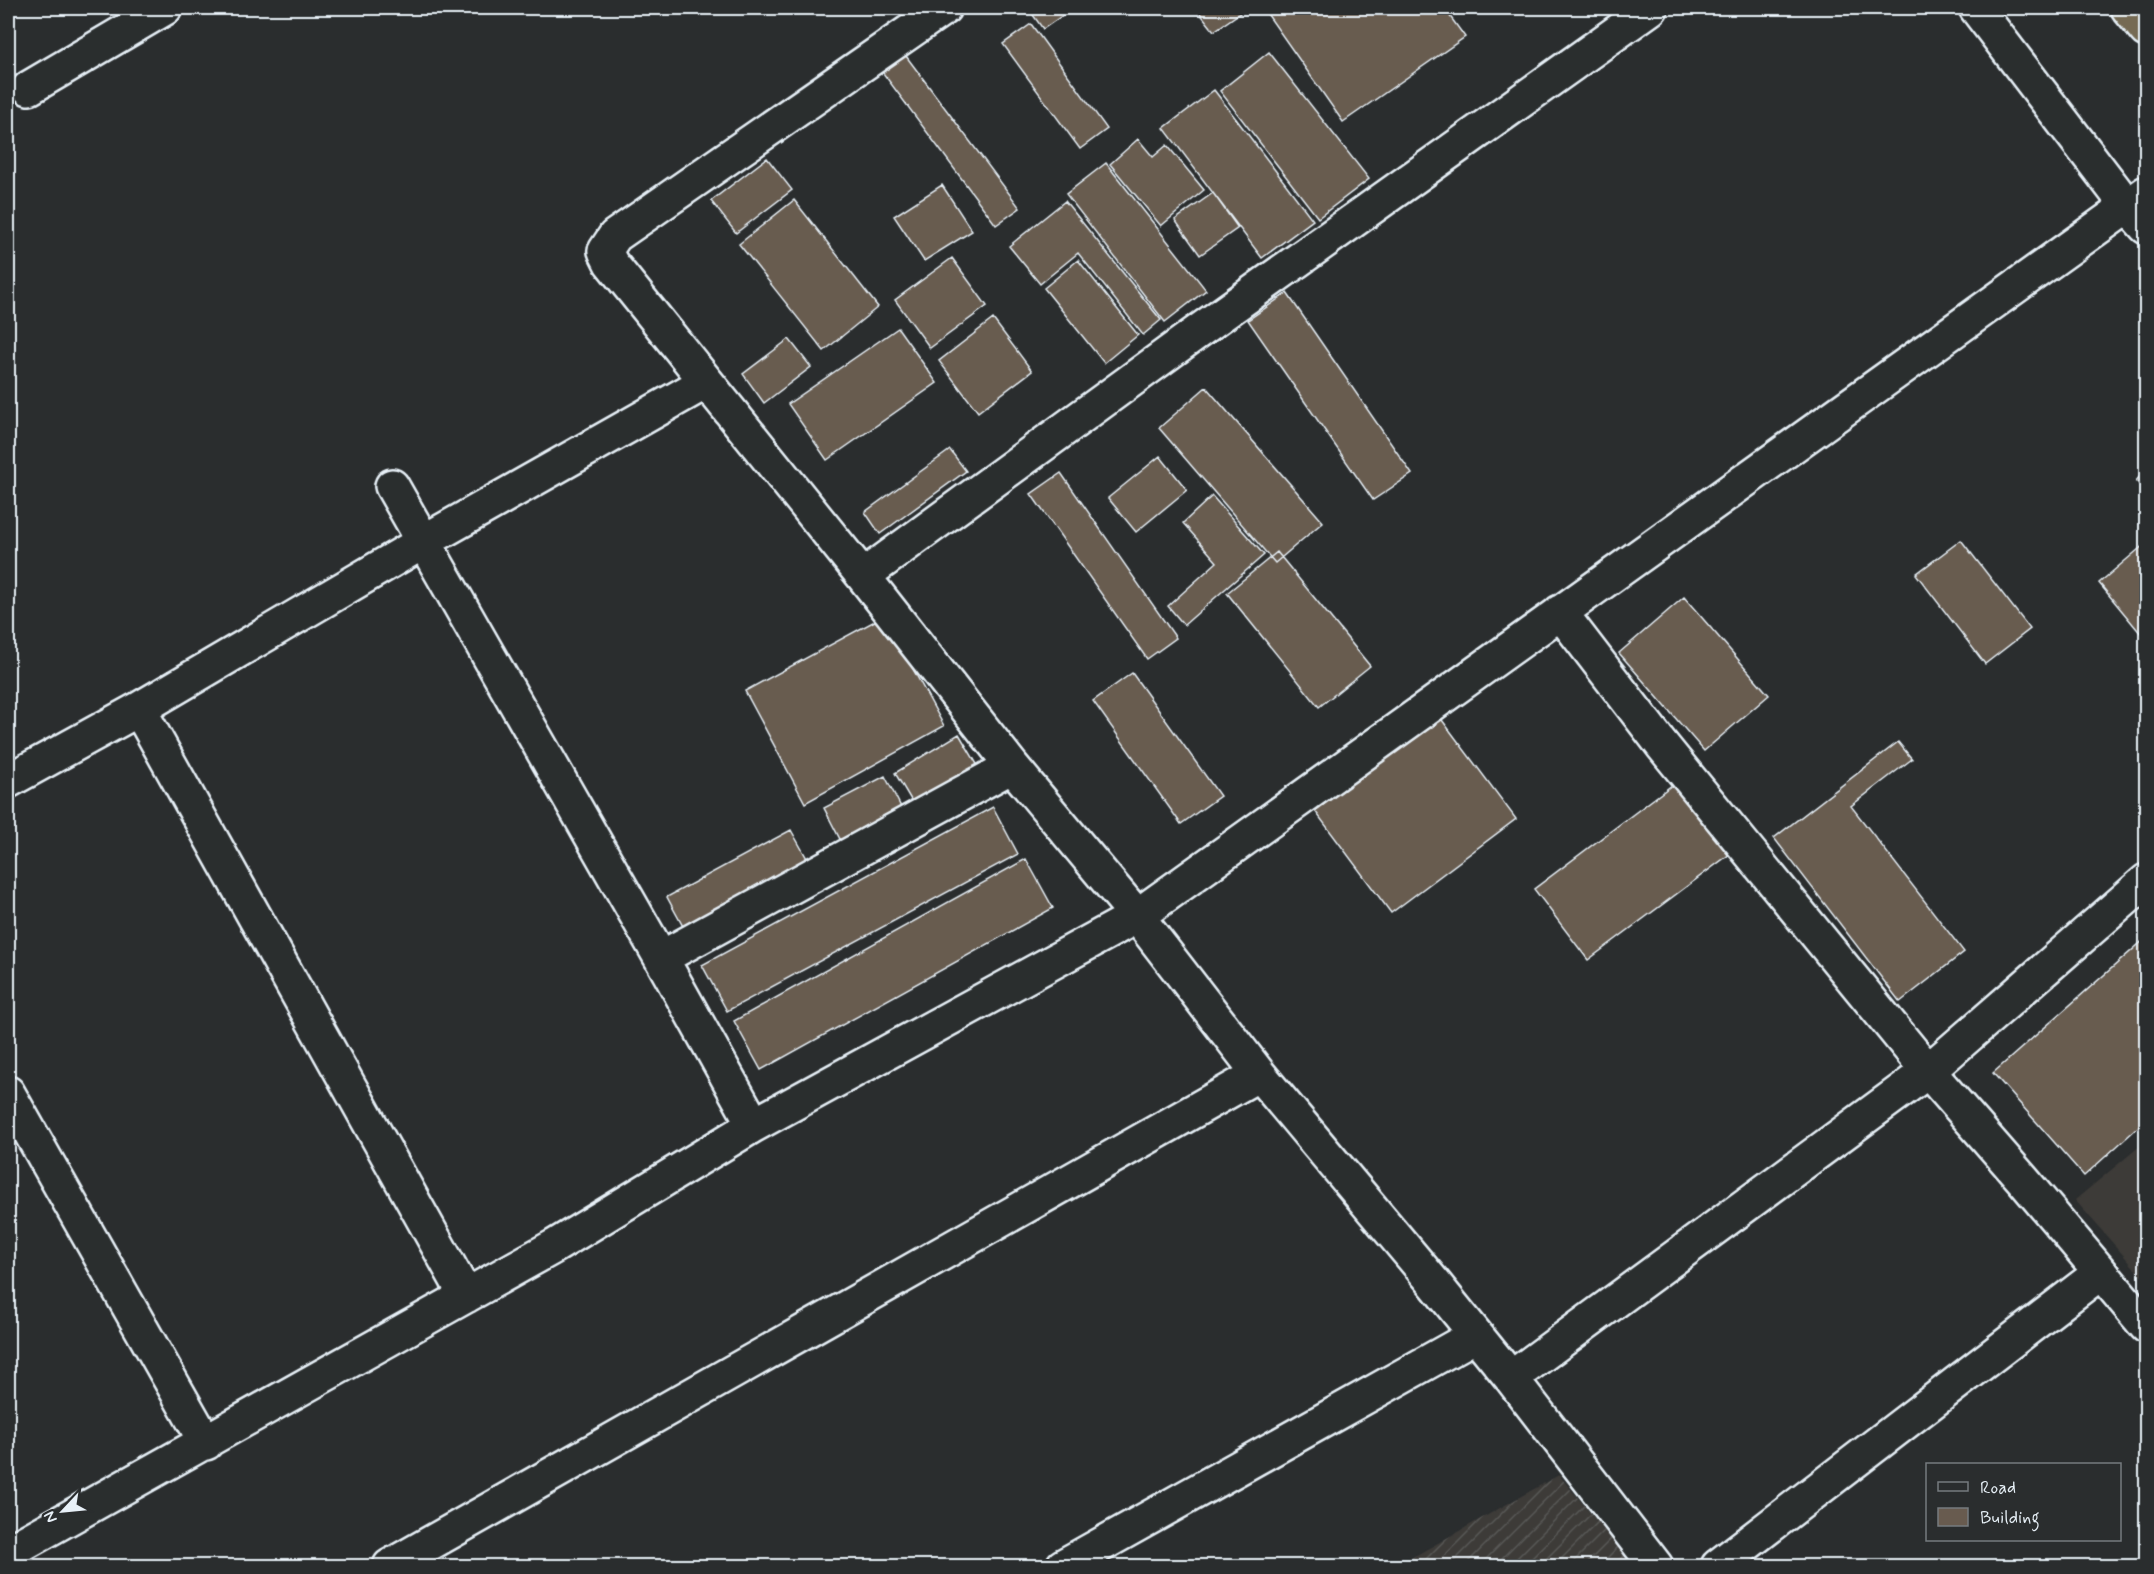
<svg xmlns="http://www.w3.org/2000/svg" width="2154" height="1574" viewBox="0 0 2154 1574" font-family="Mynerve,sans-serif">
	<defs>
		<pattern id="industrial-furrows" width="10" height="10" patternUnits="userSpaceOnUse" patternTransform="scale(1.5)"><rect width="10" height="10" fill="#3d3b38"/><path d="M-1 1l2-2M0 10L10 0M9 11l2-2" fill="none" stroke="#595856"/></pattern>
	</defs>
	<rect width="100%" height="100%" fill="#2a2d2e"/>
	<filter id="ink" filterUnits="userSpaceOnUse"><feTurbulence type="fractalNoise" baseFrequency=".0167" numOctaves="2"/><feDisplacementMap in="SourceGraphic" scale="12" xChannelSelector="R" yChannelSelector="G"/><feConvolveMatrix kernelMatrix="1 2 1 2 8 2 1 2 1" color-interpolation-filters="sRGB"/></filter>
	<g filter="url(#ink)">
		<path fill="#3d3b38" d="M2146,1141V1281L2075,1200Z"/>
		<path fill="url(#industrial-furrows)" d="M1559,1475L1634,1566H1397Z"/>
		<path fill="#685b4f" stroke="#e8f1f8" stroke-width="1.5" d="M1028,8H1073L1043,29Z
			M1196,8H1247L1214,31Z
			M1263,8H1444L1465,37L1343,122Z
			M1031,24L1107,129L1080,149L1003,44Z
			M903,52L1020,208L996,225L880,69Z
			M1269,52L1369,179L1318,218L1220,91Z
			M1214,90L1313,220L1262,258L1164,128Z
			M1138,139L1153,157L1167,145L1204,190L1161,226L1110,164Z
			M767,158L792,190L736,233L711,201Z
			M1106,163L1206,290L1165,322L1066,194Z
			M942,185L972,231L924,261L894,216Z
			M1213,193L1238,228L1200,255L1175,220Z
			M794,200L878,307L824,351L739,244Z
			M1065,201L1161,320L1143,335L1078,253L1040,284L1009,246Z
			M952,258L987,306L930,348L895,300Z
			M1078,260L1138,335L1104,363L1044,288Z
			M1287,293L1412,474L1373,500L1248,320Z
			M993,319L1032,371L978,412L939,361Z
			M898,328L937,383L827,460L788,404Z
			M789,339L811,367L764,403L743,374Z
			M1206,387L1323,522L1275,563L1159,428Z
			M950,450L966,471L880,534L865,512Z
			M1160,456L1187,490L1136,532L1108,498Z
			M2146,469V491L2136,481Z
			M1061,473L1176,638L1147,659L1031,494Z
			M1212,496L1264,555L1184,625L1168,606L1217,562L1183,523Z
			M1961,540L2030,629L1985,664L1916,574Z
			M2146,543V640L2099,583Z
			M1277,552L1370,666L1319,707L1227,593Z
			M1684,597L1769,695L1704,751L1619,653Z
			M884,616L944,726L805,803L745,691Z
			M1132,673L1220,796L1181,824L1093,701Z
			M1439,716L1516,819L1391,913L1315,811Z
			M959,734L981,771L917,810L895,773Z
			M1898,742L1912,759L1851,806L1964,952L1900,1002L1774,838Z
			M885,776L904,813L843,845L824,808Z
			M1680,779L1734,851L1588,960L1534,889Z
			M993,807L1018,854L727,1011L702,965Z
			M791,830L809,862L685,930L667,897Z
			M1026,859L1053,908L761,1070L734,1021Z
			M2146,938V1120L2084,1176L1993,1073Z"/>
		<g fill="none" stroke-linecap="round" stroke-linejoin="round">
			<g stroke="#e8f1f8" stroke-width="38">
				<path id="minor" d="M944,8L615,236L605,251L611,263L863,576L1012,766L1137,916L1259,1074L1435,1284L1511,1378L1656,1566
					M1976,8L2128,207L2146,227
					M29,88L165,8
					M392,486L661,958L754,1125
					M863,576L1196,333L1651,8
					M1560,612L1662,745L1928,1071L2024,1181L2146,1326
					M139,709L466,1296
					M8,781L139,709L423,542L706,382
					M661,958L1012,766
					M8,1093L206,1443
					M1511,1378L1928,1071L2146,881
					M8,1552L555,1246L754,1125L1137,916L2146,193
					M390,1566L1259,1074
					M1063,1566L1476,1335
					M1718,1566L2100,1273"/>
			</g>
			<g stroke="#e8f1f8" stroke-width="38">
				<path id="highway" d="M2128,8L2146,30"/>
			</g>
			<use href="#minor" stroke="#2a2d2e" stroke-width="33"/>
			<use href="#highway" stroke="#746b52" stroke-width="33"/>
		</g>
	</g>
	<rect width="2154" height="1574" fill="none" stroke="#2a2d2e" stroke-width="30"/>
	<rect x="15" y="15" width="2124" height="1544" fill="none" stroke="#e8f1f8" stroke-width="2" filter="url(#ink)"/>
	<rect x="1926" y="1463" width="195" height="78" fill="#2a2d2e" stroke="#767b7f" stroke-width="1.5"/>
	<rect x="1938" y="1482" width="30" height="9" fill="#2a2d2e" stroke="#767b7f" stroke-width="1.5"/>
	<text x="1980" y="1493" font-size="18" fill="#e8f1f8">Road</text>
	<rect x="1938" y="1508" width="30" height="18" fill="#685b4f" stroke="#767b7f" stroke-width="1.5"/>
	<text x="1980" y="1523" font-size="18" fill="#e8f1f8">Building</text>
	<g transform="translate(63 1511) rotate(244)" stroke="#2a2d2e" stroke-width="4.5" paint-order="stroke">
	<path d="M0-4.5L10 22L0 15L-10 22Z" fill="#e8f1f8"/>
	<text y="-9" font-size="16" font-weight="bold" text-anchor="middle" fill="#e8f1f8">N</text>
	</g>
</svg>
